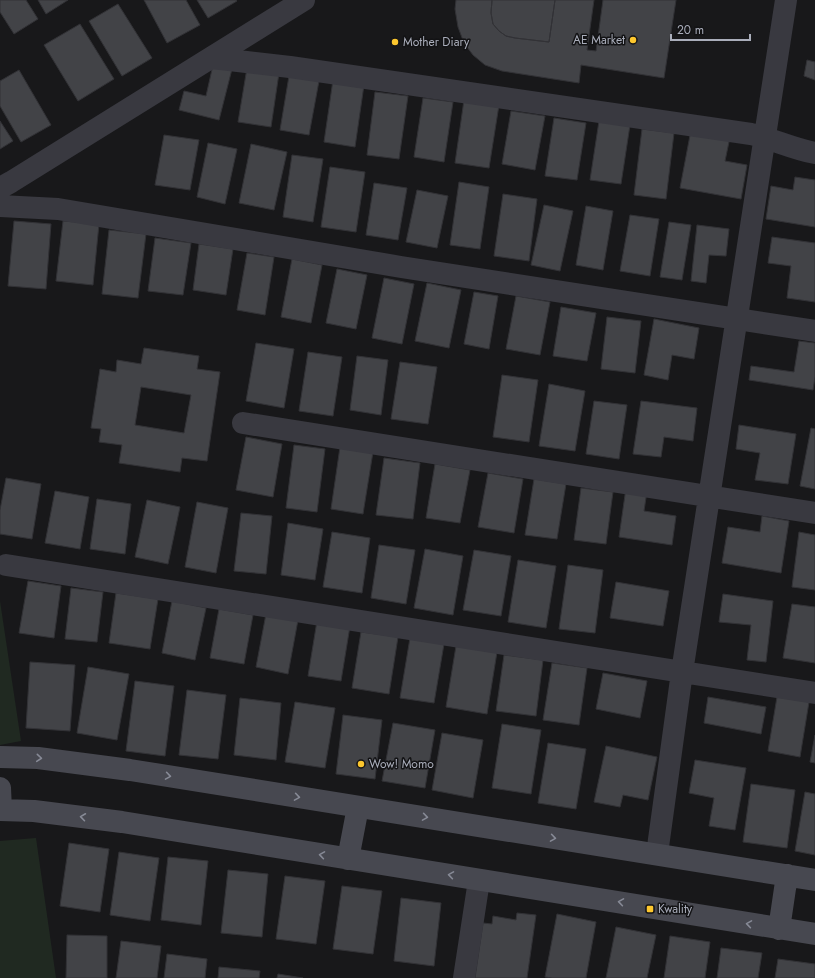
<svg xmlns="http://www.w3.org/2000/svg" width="815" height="978" viewBox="0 0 815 978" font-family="Jost,sans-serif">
	<rect width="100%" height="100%" fill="#18181a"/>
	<path fill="#202921" d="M0,601L21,741L0,745Z
		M36,838L56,978H0V841Z"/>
	<path fill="#424347" stroke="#323236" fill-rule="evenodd" d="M0,0H26L38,19L14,34L0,12Z
		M38,0H68L46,14Z
		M144,0H186L200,25L167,43Z
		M197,0H236L237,1L208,18Z
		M456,0H492L491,13L493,24L499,31L506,36L515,38L549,42L555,0H594L587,50L596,51L603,0H676L664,78L581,65L579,83L502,71L485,65L473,55L464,43L458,27L455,9Z
		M492,0H555L549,42L515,38L506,36L499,31L493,24L491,13Z
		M118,4L152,58L122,76L89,21Z
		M80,24L114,79L78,101L44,45Z
		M807,60L815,62V80L804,76Z
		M213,65L232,69L219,120L179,110L184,91L206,96Z
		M247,68L279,73L271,127L238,122Z
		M19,70L51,125L21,142L0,106V81Z
		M289,76L319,81L309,135L280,130Z
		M333,80L364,85L355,147L324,142Z
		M375,92L408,96L399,159L367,155Z
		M423,98L453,102L444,162L414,157Z
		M464,100L499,105L489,168L455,163Z
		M511,111L545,116L535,170L502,164Z
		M554,118L586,123L577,180L545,176Z
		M0,121L13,141L0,149Z
		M599,121L630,125L621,184L590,180Z
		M642,129L674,133L666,199L634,195Z
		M691,130L730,137L725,161L747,165L741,199L680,188Z
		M164,135L199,140L190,190L155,185Z
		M208,143L237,149L225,204L197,197Z
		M251,144L287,152L274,210L239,203Z
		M292,155L323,159L313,222L283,217Z
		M330,167L365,172L356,232L321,227Z
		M795,177L815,180V227L766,219L771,186L793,190Z
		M459,182L489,187L480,249L450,245Z
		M374,183L407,188L398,240L366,235Z
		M417,190L448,196L437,248L406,242Z
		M503,194L537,199L529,261L494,256Z
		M544,205L573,211L560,271L531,265Z
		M586,206L613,211L603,270L576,265Z
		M630,215L659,219L650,276L620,271Z
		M14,221L51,224L46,289L8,286Z
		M63,221L99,224L93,285L56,281Z
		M669,222L691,225L682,280L660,277Z
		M697,225L729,229L726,256L709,255L706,283L691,281Z
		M109,230L146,234L138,298L102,294Z
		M772,237L815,243V302L787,298L791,266L768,263Z
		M155,238L191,243L183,295L148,291Z
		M199,244L233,249L226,295L193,290Z
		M247,253L274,257L265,315L237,310Z
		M292,259L322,265L311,323L281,317Z
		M337,269L367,275L356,329L326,323Z
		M384,278L414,284L402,344L372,338Z
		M427,283L461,290L449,348L415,341Z
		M474,292L498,296L489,349L464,344Z
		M516,296L550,302L540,355L506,349Z
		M561,307L596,313L587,361L553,356Z
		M607,317L641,321L635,373L601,369Z
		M654,319L699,328L694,359L672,355L668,380L644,375Z
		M799,341L815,343V377L813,390L749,380L751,366L794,372Z
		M256,343L294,349L284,408L246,401Z
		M144,348L199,356L197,369L220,372L207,461L182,458L180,472L119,463L122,445L99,442L101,429L91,428L100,369L116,372L117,360L141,364ZM141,387L191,395L184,433L135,425Z
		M308,352L342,357L333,416L299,411Z
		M357,356L388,360L381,415L350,410Z
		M400,362L437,367L428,424L391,419Z
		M502,375L538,380L529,442L493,437Z
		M549,384L585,391L575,451L539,446Z
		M594,401L627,405L619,459L586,454Z
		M641,401L697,408L693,441L664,437L661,457L633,454Z
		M739,425L796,434L788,484L755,480L760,453L736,449Z
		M811,428L815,429V489L800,486Z
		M246,437L282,444L273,497L236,490Z
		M294,445L325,449L317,512L286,508Z
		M340,447L373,452L363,514L331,509Z
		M384,458L420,463L413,519L376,515Z
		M435,464L470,470L460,523L426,518Z
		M488,473L523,479L514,533L478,527Z
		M6,478L41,484L32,539L0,534V510Z
		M534,479L566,484L557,539L525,535Z
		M581,488L613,492L606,544L574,540Z
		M626,488L647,491L644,511L676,516L672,545L619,537Z
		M55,491L89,497L80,549L45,543Z
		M97,499L131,504L125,554L90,549Z
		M147,500L180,507L168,564L135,557Z
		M197,502L228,508L216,573L185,567Z
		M241,513L272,516L266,574L234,571Z
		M762,516L789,521L781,573L722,563L728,527L760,532Z
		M288,523L323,529L315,580L281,575Z
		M332,532L370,538L362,593L323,587Z
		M799,532L815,535V590L792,587Z
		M379,545L415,550L406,604L371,598Z
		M425,549L463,556L453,615L414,608Z
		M474,550L511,556L501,616L463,610Z
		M518,560L556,566L546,628L508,622Z
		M568,565L603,570L595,633L559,629Z
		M28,581L61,586L54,638L19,633Z
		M616,582L669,591L663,626L610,618Z
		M71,588L103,592L97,642L65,639Z
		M116,593L158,599L150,649L109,643Z
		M723,594L773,601L766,662L747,660L751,625L719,622Z
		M172,601L206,608L195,660L162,653Z
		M792,604L815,607V663L783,658Z
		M219,609L253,615L244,664L210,658Z
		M266,614L298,620L288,674L256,667Z
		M317,621L350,626L341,681L308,676Z
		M361,632L398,637L389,694L352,688Z
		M410,638L444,644L434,703L400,698Z
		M456,646L497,652L487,714L446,707Z
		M504,655L543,660L536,716L496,711Z
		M30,662L75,665L70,731L26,728Z
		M552,663L587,668L579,725L543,720Z
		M88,667L129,674L117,740L77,733Z
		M603,673L647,681L640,718L596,709Z
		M135,681L174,686L165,756L126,751Z
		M187,690L226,695L218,759L179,755Z
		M708,697L766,707L761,734L704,723Z
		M777,697L809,702L800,757L768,751Z
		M240,698L281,703L276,760L234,755Z
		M295,702L335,708L325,768L285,762Z
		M343,715L382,720L375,779L336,774Z
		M393,723L435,730L425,788L382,781Z
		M502,724L541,730L531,794L492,788Z
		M442,733L483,740L473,798L432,790Z
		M815,735V763L810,762Z
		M548,743L586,749L576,809L538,803Z
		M606,746L657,757L648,800L623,795L620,807L594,802Z
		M695,760L746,768L735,830L709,826L714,798L689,793Z
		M751,784L795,790L787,848L743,842Z
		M805,792L815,794V855L795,851Z
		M69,843L109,849L100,912L60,906Z
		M119,852L159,858L150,921L110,915Z
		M168,857L208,861L201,925L161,920Z
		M228,870L268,874L262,937L221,933Z
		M285,876L325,881L316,944L276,939Z
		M342,886L382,891L373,954L333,949Z
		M401,898L441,903L434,966L394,961Z
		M517,913L536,915L527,978H475L483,923L492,924L493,916L516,920Z
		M557,914L596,922L586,978H552L545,977Z
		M616,927L656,935L647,978H606Z
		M67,935L107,936V978H66Z
		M670,936L710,942L705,978H664Z
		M121,941L161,946L157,978H116Z
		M721,948L762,953L758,978H717Z
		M167,954L207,959L205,978H164Z
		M778,959L815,964V978H775Z
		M219,967L260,971L259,978H218Z
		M278,974L303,978H277Z"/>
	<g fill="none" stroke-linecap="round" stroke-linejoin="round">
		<path stroke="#393940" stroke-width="22" d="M212,58L290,67L751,134C773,139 793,149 815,153
			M0,188L11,182L304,0
			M0,206L58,209L401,267L815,331
			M243,423L815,513
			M6,565L815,693
			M657,854L682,672L786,0
			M464,978L478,887V880"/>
		<path stroke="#474850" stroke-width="22" d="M0,757L38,758L130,770L815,880
			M0,788L1,810
			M0,810L34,811L122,822L815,934
			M348,859L358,807
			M779,929L787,875"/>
	</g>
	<defs><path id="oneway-chevron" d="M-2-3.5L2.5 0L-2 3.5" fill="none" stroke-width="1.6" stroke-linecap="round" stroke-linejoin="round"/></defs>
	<g stroke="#878a96">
		<use href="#oneway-chevron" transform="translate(39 758) rotate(5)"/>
		<use href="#oneway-chevron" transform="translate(168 776) rotate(9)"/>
		<use href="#oneway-chevron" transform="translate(297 797) rotate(9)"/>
		<use href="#oneway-chevron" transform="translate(83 817) rotate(-172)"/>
		<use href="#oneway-chevron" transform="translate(425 817) rotate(9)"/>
		<use href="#oneway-chevron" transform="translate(553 838) rotate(9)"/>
		<use href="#oneway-chevron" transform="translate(322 855) rotate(-171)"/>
		<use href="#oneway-chevron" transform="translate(451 875) rotate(-171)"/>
		<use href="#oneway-chevron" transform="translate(621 902) rotate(-171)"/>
		<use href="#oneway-chevron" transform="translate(749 924) rotate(-171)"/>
	</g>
	<g fill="#fdc72e" stroke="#131315" stroke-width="1.5">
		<circle cx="633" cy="40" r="4"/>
		<circle cx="395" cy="42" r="4"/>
		<circle cx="361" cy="764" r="4"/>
		<rect x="646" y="905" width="8" height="8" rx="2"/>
	</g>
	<g text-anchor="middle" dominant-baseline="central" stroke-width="3" stroke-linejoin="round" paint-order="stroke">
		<g font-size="12" fill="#aaaebb" stroke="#131315" text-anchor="start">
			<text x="625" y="40" text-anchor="end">AE Market</text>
			<text x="403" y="42">Mother Diary</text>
			<text x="369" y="764">Wow! Momo</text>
			<text x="658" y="909">Kwality</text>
		</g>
	</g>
	<path d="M671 34v6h79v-6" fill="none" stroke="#aaaebb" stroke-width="2"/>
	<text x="677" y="34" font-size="12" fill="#aaaebb" stroke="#131315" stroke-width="3" paint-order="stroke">20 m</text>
</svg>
